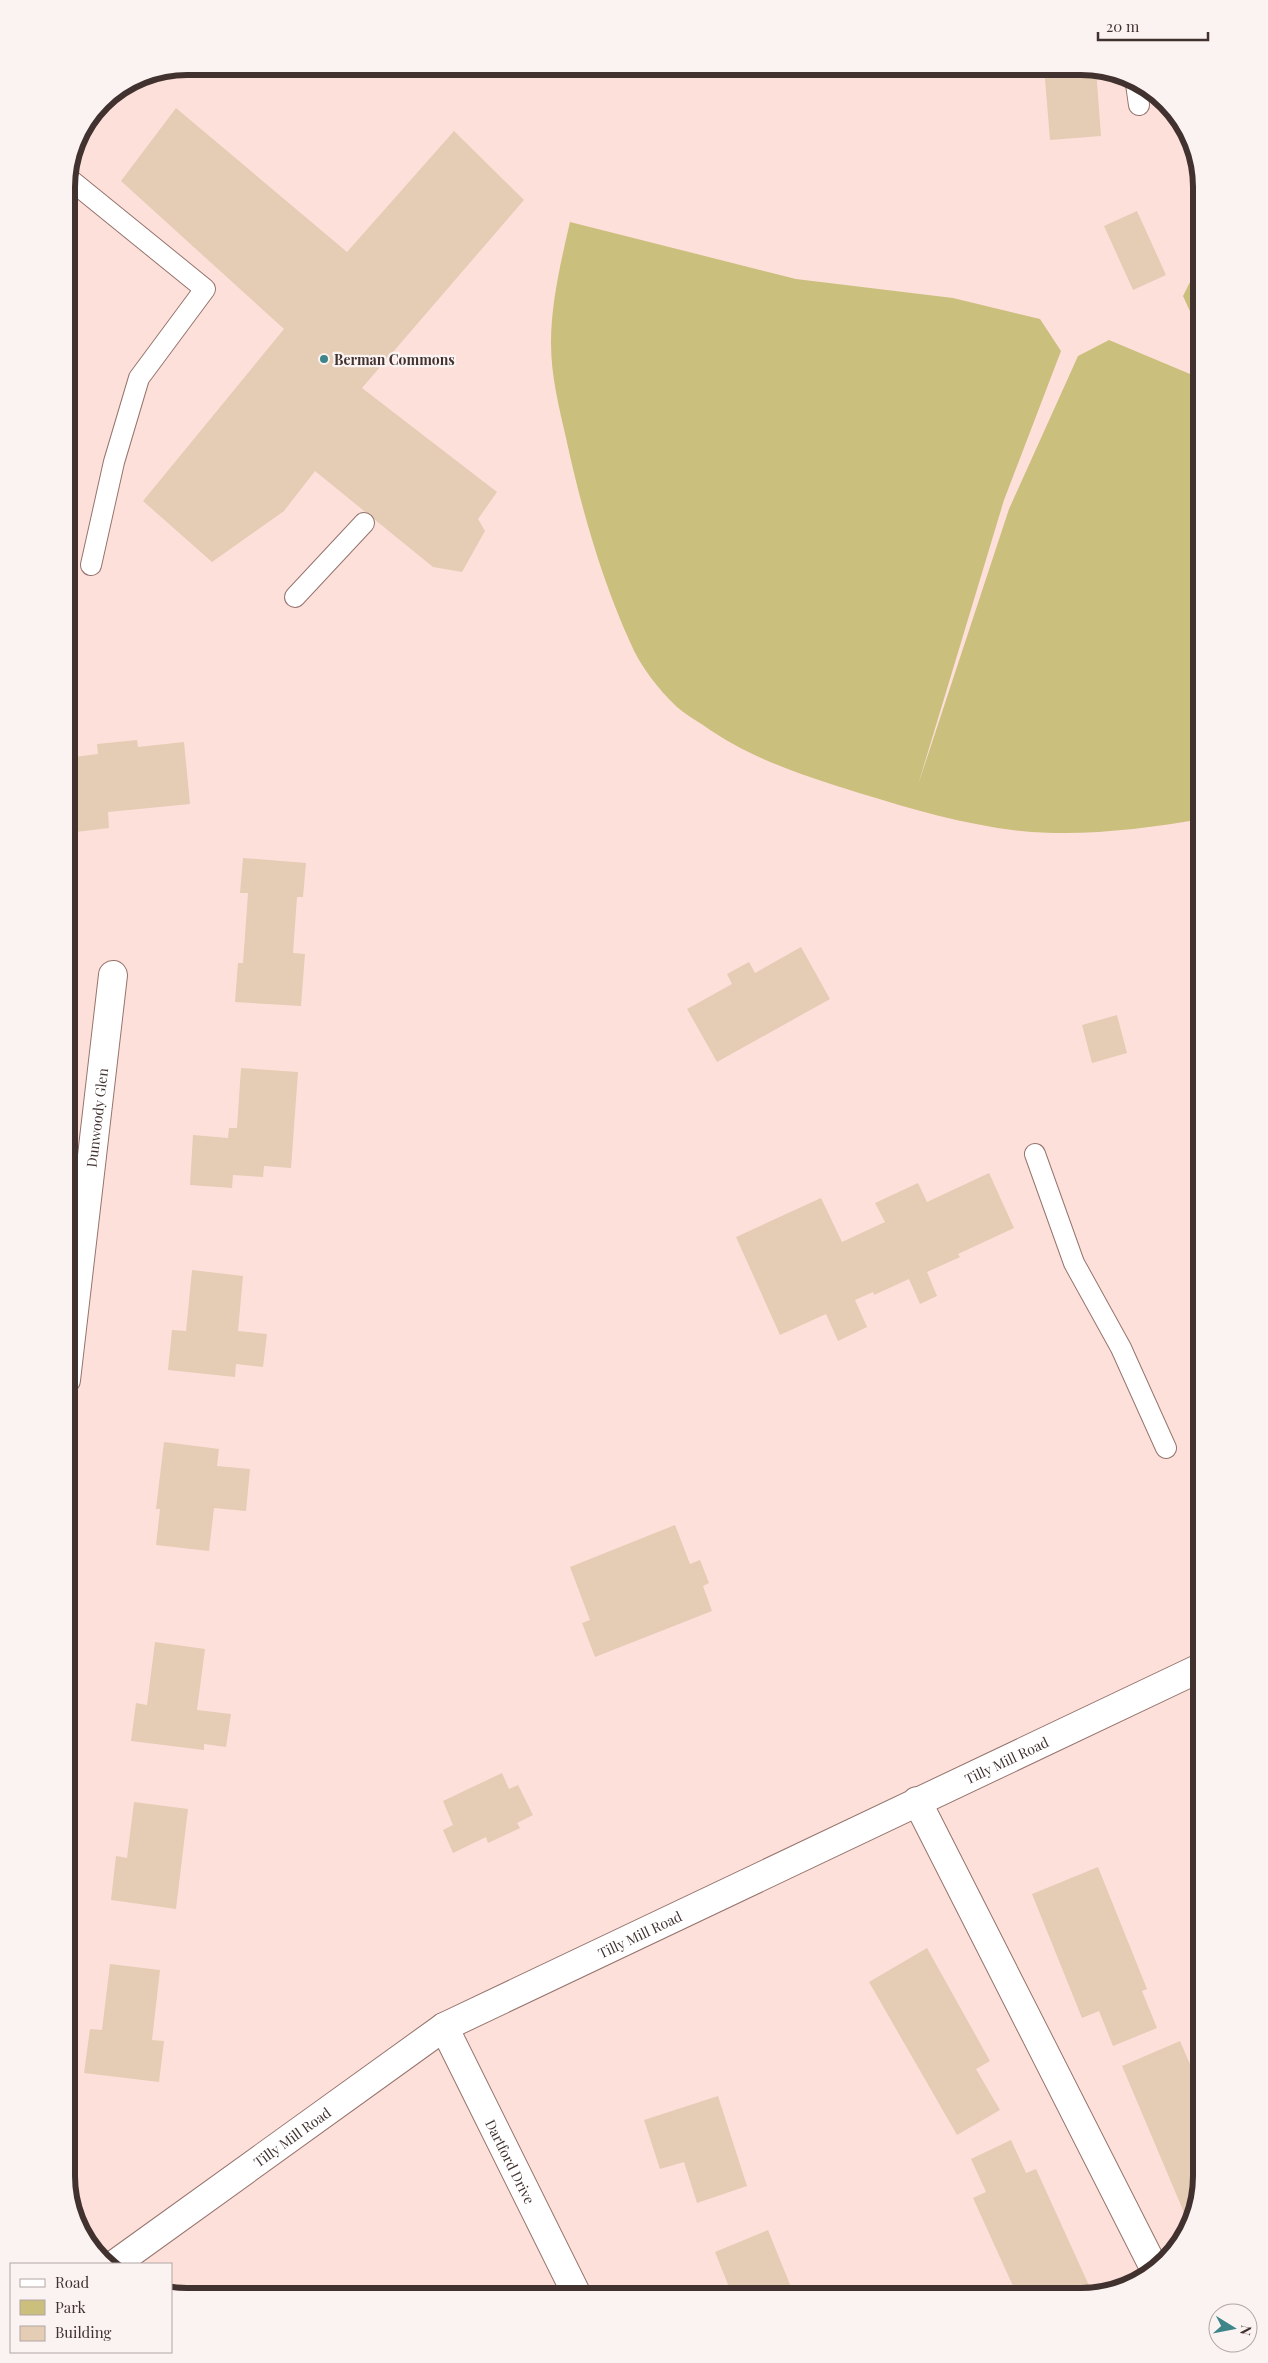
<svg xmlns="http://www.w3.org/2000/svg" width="1268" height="2363" viewBox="0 0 1268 2363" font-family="'Playfair Display',serif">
	<rect width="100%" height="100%" fill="#fee0da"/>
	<path fill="#cbbf7e" d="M570,222L796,279L953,298L1040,319L1061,351L1004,500L918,785L1009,509L1078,356L1109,340L1202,379V819C1143,829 1080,837 1021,831C965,825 912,809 859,793C803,775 752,760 703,725C694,719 685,714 677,707C658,689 640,666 630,642C601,578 581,507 566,438C559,407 551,376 551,343C551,303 561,261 570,222Z
		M1202,258V331L1198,329L1183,296Z"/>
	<path fill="#e5ccb4" d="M1044,67H1089L1096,69L1101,136L1050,140Z
		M176,108L347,252L454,131L524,200L362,388L497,492L478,519L485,531L462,572L433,567L315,471L284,511L212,562L143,501L284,329L121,181Z
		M1137,211L1166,275L1133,290L1104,226Z
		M137,740L138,747L184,742L190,804L108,812L109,828L68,833L66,758L98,754L97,744Z
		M243,858L306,863L303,897H297L293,953L305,954L301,1006L235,1002L238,963H243L248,893H240Z
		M801,947L830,999L717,1062L687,1009L732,984L727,974L749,962L755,973Z
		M1117,1015L1127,1053L1092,1063L1082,1025Z
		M241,1068L298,1072L291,1168L264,1166L263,1177L233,1175L232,1188L190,1185L193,1135L228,1138L229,1128H237Z
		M989,1173L1014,1228L958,1254L960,1257L927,1272L937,1296L920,1304L909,1279L874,1295L873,1292L855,1300L867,1327L838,1341L826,1314L780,1335L736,1237L821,1198L842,1242L885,1222L875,1203L918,1183L927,1202Z
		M192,1270L243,1276L238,1331L267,1334L263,1367L236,1364L235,1377L168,1370L172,1330L186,1331Z
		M164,1442L219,1449L217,1466L250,1469L246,1511L214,1508L209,1551L156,1545L160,1509H156Z
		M675,1525L690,1564L700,1560L709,1583L703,1586L712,1611L595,1657L582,1623L590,1620L570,1567Z
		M155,1642L205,1649L197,1710L231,1714L226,1747L204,1744V1750L131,1741L136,1703L147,1705Z
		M502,1773L509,1789L518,1785L533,1815L517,1823L520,1828L488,1843L486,1837L453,1853L443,1830L453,1825L443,1801Z
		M134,1802L188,1809L176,1909L111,1900L116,1856L127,1858Z
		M1098,1867L1147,1989L1142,1991L1157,2028L1113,2046L1099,2011L1082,2018L1032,1894Z
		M927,1948L990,2061L976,2069L1000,2110L957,2135L869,1982Z
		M110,1964L160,1970L152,2040L164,2041L159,2082L84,2073L90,2029L102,2030Z
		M1180,2041L1202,2092V2176L1188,2222L1122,2066Z
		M718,2096L747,2186L697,2203L684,2162L660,2169L644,2120Z
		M1011,2140L1026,2173L1036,2169L1092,2292L1081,2297H1018L973,2198L986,2192L971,2159Z
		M768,2230L795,2297H733L715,2252Z"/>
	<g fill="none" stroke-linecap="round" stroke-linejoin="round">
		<g stroke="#95746d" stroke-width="22">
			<path id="lane" d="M1136,84L1139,105
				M67,177L205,289L139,378L114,462L91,565
				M295,597L364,523
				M1035,1154L1074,1263L1121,1348L1166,1448"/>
		</g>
		<g stroke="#95746d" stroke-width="30">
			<g id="street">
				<path id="s1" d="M66,1380L113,975"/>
				<path d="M917,1801L1153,2266"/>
				<path id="s2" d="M444,2027L578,2297"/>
			</g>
		</g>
		<g stroke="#95746d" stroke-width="30">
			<g id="secondary">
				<path id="s3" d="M115,2264L444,2027L1202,1667"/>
			</g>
		</g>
		<use href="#lane" stroke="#fff" stroke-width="20"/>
		<use href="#street" stroke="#fff" stroke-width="28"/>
		<use href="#secondary" stroke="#fff" stroke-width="28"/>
	</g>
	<circle fill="#3d8589" stroke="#fbf3f2" stroke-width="2" cx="324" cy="359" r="5"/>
	<g text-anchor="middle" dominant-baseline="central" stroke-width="4.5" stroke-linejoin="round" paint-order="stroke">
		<g font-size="14" font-weight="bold" fill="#41322f" stroke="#fbf3f2" text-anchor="start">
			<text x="334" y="359">Berman Commons</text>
		</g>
		<g font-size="14" fill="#41322f" stroke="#fbf3f2">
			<text stroke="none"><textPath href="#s1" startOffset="264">Dunwoody Glen</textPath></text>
			<text stroke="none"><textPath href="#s3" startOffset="1028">Tilly Mill Road</textPath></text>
			<text stroke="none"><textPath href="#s3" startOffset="622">Tilly Mill Road</textPath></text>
			<text stroke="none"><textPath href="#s3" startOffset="218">Tilly Mill Road</textPath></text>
			<text stroke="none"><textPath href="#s2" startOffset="150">Dartford Drive</textPath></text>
		</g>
	</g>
	<path d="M0 0H1268V2363H0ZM187 75H1081A112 112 0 0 1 1193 187V2176A112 112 0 0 1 1081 2288H187A112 112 0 0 1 75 2176V187A112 112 0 0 1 187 75Z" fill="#fbf3f2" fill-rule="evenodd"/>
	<path fill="none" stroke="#41322f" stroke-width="6" d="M187 75H1081A112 112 0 0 1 1193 187V2176A112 112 0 0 1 1081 2288H187A112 112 0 0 1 75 2176V187A112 112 0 0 1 187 75Z"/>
	<rect x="10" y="2263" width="162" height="90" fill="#fbf3f2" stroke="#b1a6a4"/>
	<rect x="20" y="2279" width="25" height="8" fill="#ffffff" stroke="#b1a6a4"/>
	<text x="55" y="2288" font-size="15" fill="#41322f">Road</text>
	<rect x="20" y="2300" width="25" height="15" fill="#cbbf7e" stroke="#b1a6a4"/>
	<text x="55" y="2313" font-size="15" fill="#41322f">Park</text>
	<rect x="20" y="2326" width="25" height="15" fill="#e5ccb4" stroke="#b1a6a4"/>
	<text x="55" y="2338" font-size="15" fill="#41322f">Building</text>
	<g transform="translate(1233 2328) rotate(100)"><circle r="24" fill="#fbf3f2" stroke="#b1a6a4"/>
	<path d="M0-4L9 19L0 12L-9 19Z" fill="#3d8589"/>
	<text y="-8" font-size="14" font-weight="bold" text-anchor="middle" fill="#41322f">N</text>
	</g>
	<path d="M1098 32v8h110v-8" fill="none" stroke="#41322f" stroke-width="2.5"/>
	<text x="1106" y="32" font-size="15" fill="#41322f" stroke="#fbf3f2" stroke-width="4" paint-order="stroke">20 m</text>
</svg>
